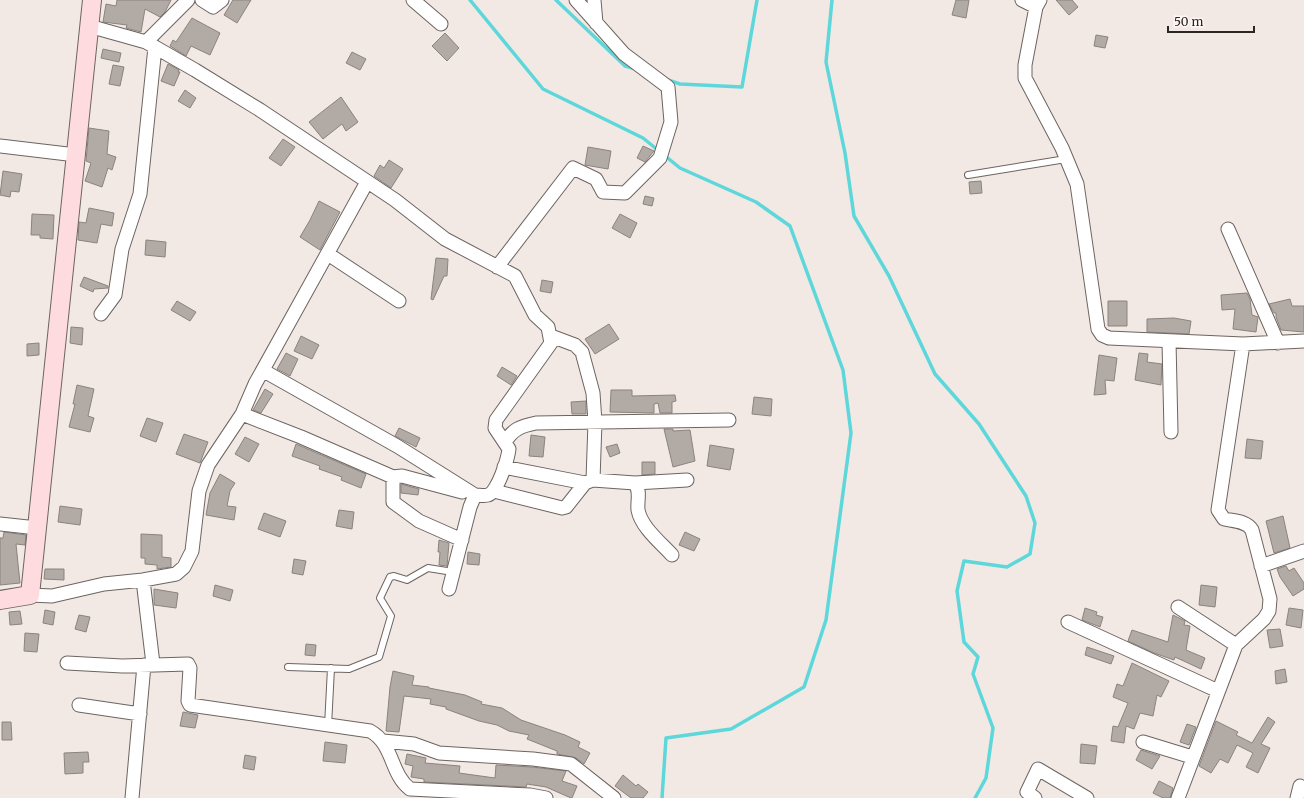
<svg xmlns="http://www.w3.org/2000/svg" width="1304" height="798" viewBox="0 0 1304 798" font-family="Merriweather,serif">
	<rect width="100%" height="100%" fill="#f2e9e5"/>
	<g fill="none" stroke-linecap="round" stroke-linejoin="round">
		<path stroke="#5dd7da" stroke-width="3.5" d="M470,0L543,89L643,138L659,151
			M556,0L625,66L636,69
			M832,0L826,62L845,153L854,216L889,276L935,374L979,424L1026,496L1035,523L1030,554L1007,567L964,561L957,591L964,642L978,657L973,674L993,728L986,778L975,798
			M668,80L680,84L742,87L757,0
			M662,798L666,738L731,729L804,687L826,620L851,433L843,370L790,226L756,202L680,168L664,155"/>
	</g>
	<path fill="#b2aaa5" stroke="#8a837e" d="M117,0H171L165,12L160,17L145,9L141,32L126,28L127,25L103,22L106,4L116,6Z
		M233,0H251L237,23L224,15Z
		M956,0H969L966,18L952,15Z
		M1056,0H1072L1078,7L1069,15Z
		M192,18L220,33L210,55L191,46L186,56L170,46L173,40L176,42Z
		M445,33L459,48L447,61L432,46Z
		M1096,35L1108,37L1105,48L1094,46Z
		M103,49L121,53L119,62L101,58Z
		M352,52L366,59L360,70L346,63Z
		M168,64L179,70L178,72H180L174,86L161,81Z
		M113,65L124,67L120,86L109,84Z
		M185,90L196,98L190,108L178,101Z
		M341,97L358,122L346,131L342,124L323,139L309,122Z
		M89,128L109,131L107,154L116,157L112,170L108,168L102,187L85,181L91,163L86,161Z
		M283,139L295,147L281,166L269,158Z
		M643,146L654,151L645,162L637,158Z
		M588,147L611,151L608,169L585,165Z
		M389,160L403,169L391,188L374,176L380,165L384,168Z
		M3,171L22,174L19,192L11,191L10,197L0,195Z
		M981,181L982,193L970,194L969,182Z
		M645,196L654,198L652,206L643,204Z
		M319,201L340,212L320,250L300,237L310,220Z
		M89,208L114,213L112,226L101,224L97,243L78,240L79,222L86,223Z
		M32,214L54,215L53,239L40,238V235H31Z
		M620,214L637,223L630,238L612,228Z
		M146,240L166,242L165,257L145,255Z
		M436,258L448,259L447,276H444L433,300L431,299Z
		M84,277L108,286V288L94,289L93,292L80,286Z
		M542,280L553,282L551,293L540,291Z
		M1247,293L1250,299L1252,315L1258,317L1256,332L1233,329L1235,309L1222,310L1221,295Z
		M1290,299L1292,306H1304V332L1281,330L1276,317V313H1274L1269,304Z
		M177,301L196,312L190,321L171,310Z
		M1108,301H1127V326H1108Z
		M1174,318L1191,321L1189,334L1147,332V319Z
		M609,324L619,339L595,354L585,339Z
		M71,327L83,328L82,345L70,343Z
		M301,336L319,345L312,359L294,351Z
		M39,343V355L27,356V344Z
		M286,353L298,359L290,376L277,369Z
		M1139,353L1148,354L1147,362L1162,364L1161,385L1135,380Z
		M1099,355L1117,358L1114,381L1105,380L1106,394L1094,395Z
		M502,367L517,376L511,385L497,376Z
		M77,385L94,389L88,416L94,418L90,432L69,427L75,404H73Z
		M265,389L273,394L261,413L253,410Z
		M611,390H632V396L675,395L676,401L672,402V413H660L658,403L654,404V413L610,412Z
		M754,397L772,399L771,416L752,414Z
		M586,401V414H572L571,402Z
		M147,418L163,423L156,442L140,436Z
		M399,428L420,438L416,447L395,436Z
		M664,429H673V431L690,430L695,461L673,467Z
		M184,434L208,442L200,463L176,454Z
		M531,435L545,437L543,457L529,456Z
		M245,437L259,444L249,462L235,454Z
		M1247,439L1263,441L1261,459L1245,458Z
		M296,444L366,474L361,488L341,480L342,477L319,469L320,466L292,456Z
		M617,444L620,453L610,457L606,447Z
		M710,445L734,449L730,470L707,466Z
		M642,462H655V474L642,475Z
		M220,474L235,483L230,491L227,506L236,507L234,520L206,515L210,493Z
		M401,484L419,489L418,495L401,493Z
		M60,506L82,509L80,525L58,522Z
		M339,510L354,512L352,529L336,526Z
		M264,513L286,521L280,537L258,529Z
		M1283,516L1290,548L1274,553L1266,521Z
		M4,532L26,535L25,545L16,544L20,583L0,585V538H3Z
		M685,532L700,539L694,551L679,545Z
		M141,534L162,535V557L171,558V567L157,569V565L145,564V558H141Z
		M439,540L449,543L447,566L439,565L440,552H438Z
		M468,552L480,554L479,565L467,564Z
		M294,559L306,561L303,575L292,573Z
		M1286,566L1289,571L1294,568L1304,583V589L1293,596L1280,577L1277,569Z
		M45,569H64V580L44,579Z
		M215,585L233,590L230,601L213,596Z
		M1201,585L1217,587L1215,607L1199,605Z
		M154,589L178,593L176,608L154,605Z
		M1085,608L1097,612L1096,615L1103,617L1100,627L1082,620Z
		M1289,608L1303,610L1301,628L1286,625Z
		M45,610L55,612L53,625L43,623Z
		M20,611L22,624L10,625L9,612Z
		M79,615L90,617L86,632L75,629Z
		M1173,615L1185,621L1184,625L1190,626L1186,650L1205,658L1201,669L1175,657L1174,660L1154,653L1128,641L1132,630L1168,642Z
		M1280,629L1283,646L1270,648L1267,630Z
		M25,633L39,634L37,652L24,651Z
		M306,644L316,645L315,656L305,655Z
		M1087,647L1114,656L1111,664L1085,655Z
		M1132,663L1169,681L1161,697L1157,695L1153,716L1140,713L1134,729L1126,726L1124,743L1111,741L1113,726L1118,727L1128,703L1113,697L1117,684L1123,686Z
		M1285,669L1287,682L1276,684L1275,671Z
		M393,671L414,676L412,685L429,687V688L465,695L482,702L481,704L502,708L521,720L565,735L580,742L578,747L590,753L584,764L576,758L557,754V751L527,739L529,735L509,731L497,725L479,721L446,709V707L430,704L431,699L404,696L399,732L386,731L390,687Z
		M183,712L198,715L195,728L180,726Z
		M1268,717L1275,722L1261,744L1270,748L1258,773L1246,767L1253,753L1237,745L1228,763L1220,759L1211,773L1199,766L1216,721L1238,732L1236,735L1252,743Z
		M2,722H11L12,740H2Z
		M1187,724L1196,727L1189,745L1180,742Z
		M325,742L347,745L345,763L323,761Z
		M1081,744L1097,746L1095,764L1080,763Z
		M1141,750L1160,756L1152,769L1136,760Z
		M88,752L89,762H83V773L65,774L64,753Z
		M407,754L426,758L425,763L460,766L459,773L495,778L496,765L532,767L566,771L562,781L577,786L572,798H571L546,787L527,784L526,787L424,782V779L411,777L413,766L405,764Z
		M245,755L256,757L254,770L243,768Z
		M623,775L636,786L638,784L648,792L643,798H631L615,786Z
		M1159,781L1173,788L1170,798H1163L1153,793Z"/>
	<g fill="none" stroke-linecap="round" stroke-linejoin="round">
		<g stroke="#6c6461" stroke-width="8">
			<path id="lane" d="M968,175L1066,159
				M288,667L349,669L379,657L391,616L380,598L390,577L394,576L407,580L428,568L453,572
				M328,726L331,668"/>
		</g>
		<g stroke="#6c6461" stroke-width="15">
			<path id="street" d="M202,0L213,7L222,0
				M413,0L441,24
				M594,0L596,23
				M1022,0L1036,7
				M1040,0L1036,7L1025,65V78L1062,148L1077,184L1098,329L1102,335L1109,338L1243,344L1304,341
				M89,26L146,42L195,70L260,110L395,200L445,239L515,276L535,315L548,327L551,343L496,420L495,428L509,449C508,458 498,492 488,495C485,496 479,495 475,495L470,507L449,589
				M146,42L188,0
				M0,146L76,155
				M1228,229L1278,343
				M328,254L399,301
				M497,267L573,168L596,179L603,192L625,193L660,158L671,122L668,87L624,54L576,0
				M101,314L115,295L122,249L140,194L155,47
				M551,336L575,345L582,352L593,393L595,422L593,480
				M1169,341L1171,432
				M264,371L397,446L475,495
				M242,414L301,437L393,477V502L419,521L462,540
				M505,442C513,429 521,426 536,423L729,420
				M504,467L585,483
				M393,477L402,476L462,492
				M635,483L687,480
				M494,491L562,508L566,507L585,483L593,480L635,483C641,492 637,500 638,510C641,527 661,543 672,555
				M0,524L37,528
				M1261,566L1304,551
				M143,580L153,664
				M30,595L52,596L104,584L143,580L176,574L184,567L192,551L199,491L208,465L242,414L255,384L367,182
				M1178,607L1236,645
				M1068,622L1218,691
				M67,663L122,666L188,664L190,668L188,701L190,705L370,731C394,744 390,774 410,789L530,795L546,798
				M79,705L140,714
				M383,741L414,744L439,753L533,759L571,764L614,798
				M1143,742L1192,757
				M132,798L144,665
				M1035,798L1027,792L1038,769L1087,798
				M1178,798L1236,645L1264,619L1269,611L1270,599L1252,530C1247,521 1234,521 1224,519L1218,510L1243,344
				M1297,798L1300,786"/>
		</g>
		<g stroke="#6c6461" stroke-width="20">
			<path id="secondary" d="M0,600L30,595L92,0"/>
		</g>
		<use href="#lane" stroke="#fff" stroke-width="6"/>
		<use href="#street" stroke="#fff" stroke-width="13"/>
		<use href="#secondary" stroke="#fedbde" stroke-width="18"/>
	</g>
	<path d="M1168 26v6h86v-6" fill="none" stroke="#292624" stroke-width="2"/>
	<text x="1174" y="26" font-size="12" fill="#292624" stroke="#fef7f3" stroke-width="3" paint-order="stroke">50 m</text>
</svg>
